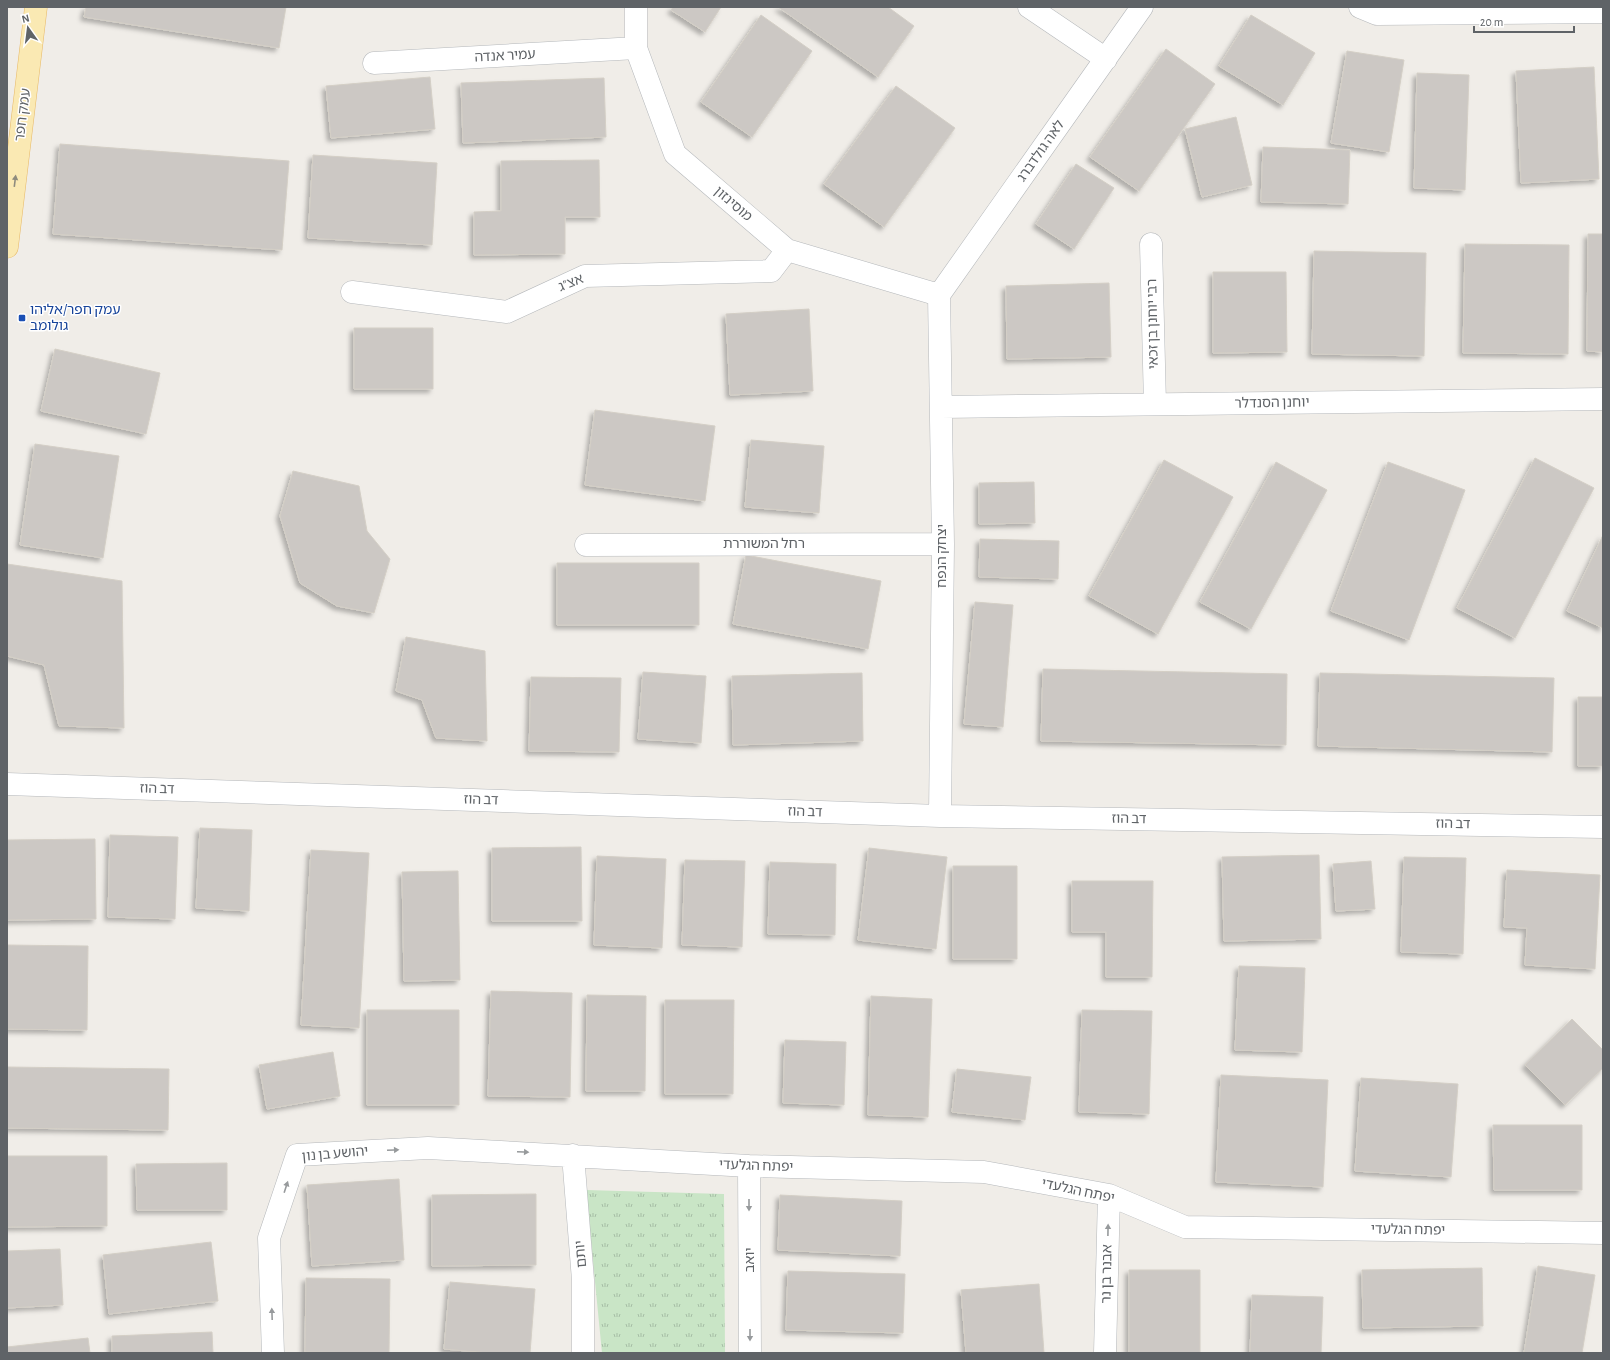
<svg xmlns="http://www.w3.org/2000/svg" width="1610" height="1360" viewBox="0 0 1610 1360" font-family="'Alegreya Sans','Noto Sans Hebrew',sans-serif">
	<defs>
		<pattern id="grass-tufts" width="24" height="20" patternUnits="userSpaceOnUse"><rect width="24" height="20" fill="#c9e5c6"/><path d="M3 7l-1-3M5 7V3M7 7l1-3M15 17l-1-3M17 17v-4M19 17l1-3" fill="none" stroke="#a6bda5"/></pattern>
		<filter id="shadow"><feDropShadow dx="-3.5" dy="3.5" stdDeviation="2" flood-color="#0004"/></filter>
	</defs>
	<rect width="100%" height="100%" fill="#f0ede8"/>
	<path fill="url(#grass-tufts)" d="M586,1190L724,1194L725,1353H602Z"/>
	<path fill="#ccc8c4" stroke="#d4cfc6" filter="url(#shadow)" d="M86,7H286L279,48L84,17Z
		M673,7H721L705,32L671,10Z
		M778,7H888L914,26L878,77Z
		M761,15L812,51L752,137L701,102Z
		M1251,15L1315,53L1283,105L1219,66Z
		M1166,49L1215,84L1139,191L1090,157Z
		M1347,51L1404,60L1389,152L1331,143Z
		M1594,67L1599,179L1521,183L1516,71Z
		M1417,73L1469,75L1465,190L1414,188Z
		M430,77L435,129L331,138L326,86Z
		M604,78L606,137L463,143L461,83Z
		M896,86L955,128L884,227L824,184Z
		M1236,117L1252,185L1202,197L1185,129Z
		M60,144L289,161L282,250L53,234Z
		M1263,147L1350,150L1348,204L1261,202Z
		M313,155L437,163L432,245L308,238Z
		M599,160L600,217H565V254L474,255V212L501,211V161Z
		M1076,164L1114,188L1074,249L1036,224Z
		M1588,234H1603V352L1587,351Z
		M1465,244L1569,245L1568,354L1463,353Z
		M1314,251L1426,253L1424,356L1312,354Z
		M1213,272H1286L1287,352L1213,353Z
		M1109,283L1111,357L1007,359L1006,286Z
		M809,309L813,391L730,395L726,314Z
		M354,328H433V389H354Z
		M55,349L160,373L146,434L41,411Z
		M595,410L715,426L705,501L585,485Z
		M751,440L824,446L819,513L745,507Z
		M35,444L119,456L103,558L20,545Z
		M1535,458L1594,488L1515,638L1457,608Z
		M1164,460L1233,497L1158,634L1089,596Z
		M1276,462L1327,490L1251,629L1200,602Z
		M1388,462L1465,490L1409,640L1331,611Z
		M293,471L359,486L367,531L390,559L374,613L337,606L300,583L280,516Z
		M1034,482L1035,523L979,524V483Z
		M1603,535V628L1567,611Z
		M980,539L1059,541L1058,579L979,577Z
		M746,555L881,581L868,649L733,624Z
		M557,563H699V625H557Z
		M7,564L122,581L124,728L59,726L44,665L7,656Z
		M975,602L1013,605L1003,727L964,724Z
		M406,637L485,651L487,741L436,738L422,700L396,691Z
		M1043,669L1287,674L1286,745L1041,741Z
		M643,672L706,676L701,743L638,739Z
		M862,673L863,741L733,745L732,676Z
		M1320,673L1554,678L1552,752L1318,746Z
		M531,677L621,678L619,752L529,751Z
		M1578,697H1603V766H1578Z
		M200,828L252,830L249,911L196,908Z
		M110,835L178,837L175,919L108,917Z
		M95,839L96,919L7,920V840Z
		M581,847L582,921H492V848Z
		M869,848L947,857L936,949L858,940Z
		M311,850L369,853L359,1028L301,1025Z
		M1319,855L1321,939L1224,941L1222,857Z
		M597,856L666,859L662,948L594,945Z
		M1404,857L1466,858L1463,954L1401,952Z
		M685,860L745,861L742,947L682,945Z
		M1371,861L1375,909L1336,911L1333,864Z
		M770,862L836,864L835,935L768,934Z
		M953,866H1017V959H953Z
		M1507,870L1600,875L1595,969L1525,965L1527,928L1504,927Z
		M458,871L460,980L404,981L402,872Z
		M1072,881H1153L1152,977H1106V932H1072Z
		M7,945L88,946L87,1030L7,1029Z
		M1239,966L1305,968L1302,1052L1235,1050Z
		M491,991L572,993L570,1097L488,1096Z
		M587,995L646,996L645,1091H586Z
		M871,996L932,999L928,1117L868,1115Z
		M665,1000H734L733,1094H665Z
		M367,1010H459V1105H367Z
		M1082,1010L1152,1011L1149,1114L1079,1112Z
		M1572,1019L1603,1050V1068L1565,1105L1525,1065Z
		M785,1040L846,1042L844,1105L783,1103Z
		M333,1052L340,1096L267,1109L259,1065Z
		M7,1067L169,1069L168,1130L7,1128Z
		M957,1069L1031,1077L1025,1120L952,1112Z
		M1221,1075L1328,1080L1323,1187L1216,1182Z
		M1361,1078L1458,1084L1451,1177L1355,1171Z
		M1493,1125H1582V1190H1494Z
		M7,1156H107V1226L7,1227Z
		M227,1163V1210H137L136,1164Z
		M399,1179L404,1260L312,1266L307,1185Z
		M536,1194V1265L432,1266V1195Z
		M780,1195L902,1201L900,1256L778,1250Z
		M211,1242L218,1301L109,1314L103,1255Z
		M60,1249L63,1305L7,1308V1251Z
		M1538,1266L1595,1275L1582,1353H1524Z
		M1482,1268L1483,1326L1363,1328L1362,1270Z
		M1129,1270H1200V1353H1129Z
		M788,1271L905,1274L903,1333L786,1330Z
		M306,1278L390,1279L389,1353L305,1352Z
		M450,1282L535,1289L530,1353H489L444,1349Z
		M1039,1284L1044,1353H966L961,1290Z
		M1252,1295L1323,1297L1321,1353H1250Z
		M212,1332L213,1353H112V1336Z
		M88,1338L90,1353H7V1347Z"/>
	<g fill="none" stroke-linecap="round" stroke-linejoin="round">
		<g stroke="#b5b8bb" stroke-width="23">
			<path id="minor" d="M636,7V48L675,154L787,250L939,295
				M1029,7L1106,59
				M1360,7L1377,14L1603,12
				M374,63L636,48
				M1151,244L1155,404
				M352,292L507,312L585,276L771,271L787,250
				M939,295L943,544L940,816
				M939,295L1142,7
				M941,407L1603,399
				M586,545L943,544
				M7,784L940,816L1603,827
				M573,1155L583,1280V1353
				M749,1166L750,1353
				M273,1353L269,1238L297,1155L428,1148L749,1166L984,1172L1109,1195L1185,1227L1603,1233
				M1105,1353L1109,1195"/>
		</g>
		<g stroke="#e8ba68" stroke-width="23">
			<path id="major" d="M7,247L36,7"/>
		</g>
		<use href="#minor" stroke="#fff" stroke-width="22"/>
		<use href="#major" stroke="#fae9b3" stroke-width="22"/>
	</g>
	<defs><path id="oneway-solid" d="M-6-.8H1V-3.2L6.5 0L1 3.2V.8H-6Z"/></defs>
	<use fill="#8e8b7e" href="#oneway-solid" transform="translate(15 181) rotate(-83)"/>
	<g fill="#979a9c">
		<use href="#oneway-solid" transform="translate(393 1150) rotate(-3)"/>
		<use href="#oneway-solid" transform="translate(523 1152) rotate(3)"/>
		<use href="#oneway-solid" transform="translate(286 1187) rotate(-72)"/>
		<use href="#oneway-solid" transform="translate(749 1205) rotate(90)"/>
		<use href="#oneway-solid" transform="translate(1108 1230) rotate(-89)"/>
		<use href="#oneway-solid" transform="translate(272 1314) rotate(-92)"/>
		<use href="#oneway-solid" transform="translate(750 1335) rotate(90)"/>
	</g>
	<rect fill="#1a4fb4" stroke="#fff" stroke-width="1.5" x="18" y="314" width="8" height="8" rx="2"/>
	<g text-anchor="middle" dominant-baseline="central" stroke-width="3" stroke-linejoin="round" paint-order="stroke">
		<g font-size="14" fill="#5f6367" stroke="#fff">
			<text transform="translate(505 56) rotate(-3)">עמיר אנדה</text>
			<text transform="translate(23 115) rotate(-83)">עמק חפר</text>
			<text transform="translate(1041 151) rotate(-55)">לאה גולדברג</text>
			<text transform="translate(733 204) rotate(41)">מוסינזון</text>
			<text transform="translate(571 283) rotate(-22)">אצ"ג</text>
			<text transform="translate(1153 324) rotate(-91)">רבי יוחנן בן זכאי</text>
			<text transform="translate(1272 403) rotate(-1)">יוחנן הסנדלר</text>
			<text x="764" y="544">רחל המשוררת</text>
			<text transform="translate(942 556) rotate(-90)">יצחק הנפח</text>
			<text transform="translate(157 789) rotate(2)">דב הוז</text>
			<text transform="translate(481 800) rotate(2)">דב הוז</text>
			<text transform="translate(805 812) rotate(2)">דב הוז</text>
			<text transform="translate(1129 819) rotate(1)">דב הוז</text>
			<text transform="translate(1453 824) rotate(1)">דב הוז</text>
			<text transform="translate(335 1154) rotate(-5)">יהושע בן נון</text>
			<text transform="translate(756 1166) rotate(2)">יפתח הגלעדי</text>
			<text transform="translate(1078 1191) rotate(12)">יפתח הגלעדי</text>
			<text transform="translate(1408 1230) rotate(1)">יפתח הגלעדי</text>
			<text transform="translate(581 1254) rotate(-95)">יותם</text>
			<text transform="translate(750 1260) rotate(-90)">יואב</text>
			<text transform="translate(1107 1274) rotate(-89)">אבנר בן נר</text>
		</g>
		<g font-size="14" fill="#164399" stroke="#fff" text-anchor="start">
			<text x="30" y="310">עמק חפר/אליהו<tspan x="30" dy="16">גולומב</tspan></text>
		</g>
	</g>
	<rect width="1610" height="1360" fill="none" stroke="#5f6367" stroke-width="16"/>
	<g transform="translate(28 28) rotate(346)" stroke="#ffffff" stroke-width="3" paint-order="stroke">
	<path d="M0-3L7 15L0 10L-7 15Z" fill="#5f6367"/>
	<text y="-6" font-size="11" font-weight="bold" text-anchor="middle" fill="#5f6367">N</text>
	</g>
	<path d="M1474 26v6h100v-6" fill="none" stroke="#5f6367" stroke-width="2"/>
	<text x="1480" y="26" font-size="12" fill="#5f6367" stroke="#ffffff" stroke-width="3" paint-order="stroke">20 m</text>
</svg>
